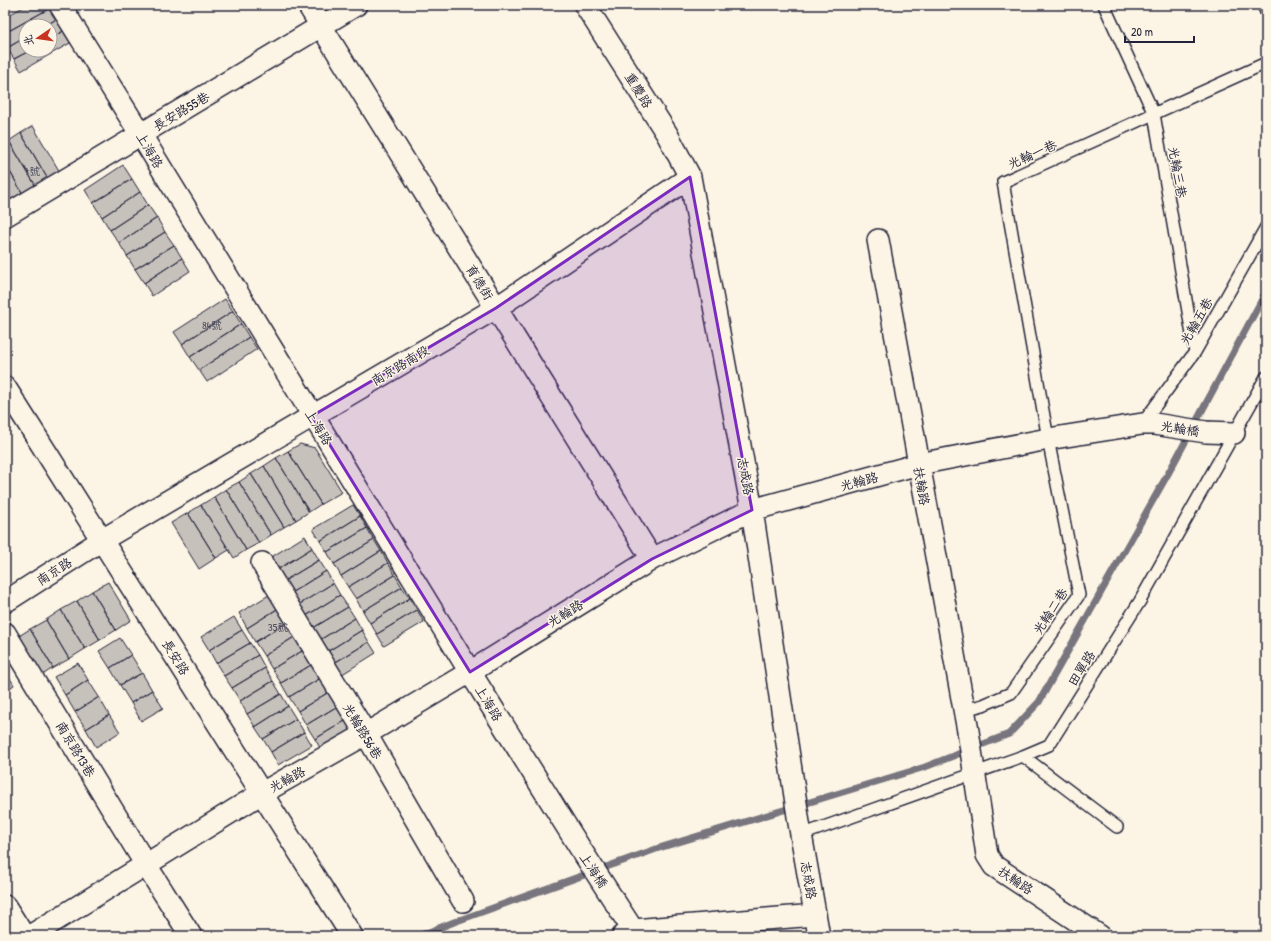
<svg xmlns="http://www.w3.org/2000/svg" width="1271" height="941" viewBox="0 0 1271 941" font-family="'Patrick Hand','LXGW WenKai TC',sans-serif">
	<rect width="100%" height="100%" fill="#fcf5e5"/>
	<filter id="ink" filterUnits="userSpaceOnUse"><feTurbulence type="fractalNoise" baseFrequency=".025" numOctaves="2"/><feDisplacementMap in="SourceGraphic" scale="8" xChannelSelector="R" yChannelSelector="G"/><feConvolveMatrix kernelMatrix="1 2 1 2 8 2 1 2 1" color-interpolation-filters="sRGB"/></filter>
	<g filter="url(#ink)">
		<g fill="none" stroke-linecap="round" stroke-linejoin="round">
			<path stroke="#78757e" stroke-width="7" d="M419,936L454,922L659,848L925,767L1009,734L1039,702L1169,472L1266,292"/>
		</g>
		<path fill="#c6c1bb" stroke="#22223b" d="M27,5H51L52,7L5,33V17Z
			M52,7L58,18L45,26H26V37L7,48L5,43V33Z
			M58,18L65,30L50,39V26H45Z
			M65,30L72,42L21,71L14,59L31,50H50V39Z
			M26,37V50H31L14,59L7,48Z
			M33,126L61,174L49,181L21,133Z
			M21,133L49,181L37,188L9,141Z
			M9,141L37,188L24,196L5,163V143Z
			M5,163L24,196L12,203L5,190Z
			M123,165L132,179L93,203L85,190Z
			M132,179L140,192L102,217L93,203Z
			M140,192L148,205L110,230L102,217Z
			M148,205L157,218L119,243L110,230Z
			M157,218L165,232L127,256L119,243Z
			M165,232L174,245L135,269L127,256Z
			M174,245L182,258L144,283L135,269Z
			M182,258L190,271L152,296L144,283Z
			M225,299L233,311L182,344L174,332Z
			M233,311L241,324L190,357L182,344Z
			M241,324L249,337L199,370L190,357Z
			M249,337L257,349L207,382L199,370Z
			M300,444L315,448L342,492L321,504L288,451Z
			M288,451L321,504L309,512L276,458Z
			M276,458L309,512L296,520L264,466Z
			M264,466L296,520L284,527L251,474Z
			M251,474L284,527L271,535L239,482Z
			M239,482L271,535L259,543L226,489Z
			M226,489L259,543L246,550L214,497Z
			M214,497L246,550L234,558L201,505Z
			M201,505L229,550L216,558L188,513Z
			M353,505L360,516L320,541L313,529Z
			M188,513L216,558L199,569L171,523Z
			M360,516L367,528L327,552L320,541Z
			M367,528L374,540L334,564L327,552Z
			M305,536L312,548L272,573L265,561Z
			M374,540L381,551L341,576L334,564Z
			M312,548L319,560L279,584L272,573Z
			M381,551L388,563L348,587L341,576Z
			M319,560L326,571L286,596L279,584Z
			M388,563L395,575L356,599L348,587Z
			M326,571L333,583L294,608L286,596Z
			M395,575L402,587L363,611L356,599Z
			M108,582L131,620L116,630L92,591Z
			M333,583L340,595L301,619L294,608Z
			M402,587L410,598L370,623L363,611Z
			M92,591L116,630L100,640L77,601Z
			M274,592L282,606L247,628L239,613Z
			M340,595L348,607L308,631L301,619Z
			M410,598L417,610L377,634L370,623Z
			M77,601L100,640L85,649L61,610Z
			M282,606L291,620L255,642L247,628Z
			M348,607L355,618L315,643L308,631Z
			M61,610L85,649L69,659L46,620Z
			M417,610L424,622L384,646L377,634Z
			M234,617L242,630L209,650L201,637Z
			M355,618L362,630L322,655L315,643Z
			M46,620L69,659L53,668L30,629Z
			M291,620L299,634L264,656L255,642Z
			M30,629L53,668L38,678L14,639Z
			M242,630L250,643L216,663L209,650Z
			M362,630L369,642L329,666L322,655Z
			M299,634L307,648L272,669L264,656Z
			M120,638L131,655L110,668L99,651Z
			M369,642L376,653L336,678L329,666Z
			M250,643L258,655L224,676L216,663Z
			M307,648L316,662L281,683L272,669Z
			M131,655L142,673L120,685L110,668Z
			M258,655L265,668L232,688L224,676Z
			M316,662L324,676L289,697L281,683Z
			M78,663L88,680L65,695L54,677Z
			M265,668L273,681L240,701L232,688Z
			M5,670L14,685L5,691Z
			M142,673L152,690L131,703L120,685Z
			M324,676L332,690L298,711L289,697Z
			M88,680L99,697L75,712L65,695Z
			M273,681L281,694L247,714L240,701Z
			M152,690L163,708L141,721L131,703Z
			M332,690L341,704L306,725L298,711Z
			M281,694L288,706L255,727L247,714Z
			M99,697L109,715L86,729L75,712Z
			M341,704L350,718L315,739L306,725Z
			M288,706L296,719L263,739L255,727Z
			M109,715L120,732L96,747L86,729Z
			M350,718L358,732L323,753L315,739Z
			M296,719L304,732L271,752L263,739Z
			M304,732L312,745L278,765L271,752Z"/>
		<g fill="none" stroke-linecap="round" stroke-linejoin="round">
			<g stroke="#22223b" stroke-width="14">
				<path id="lane" d="M1104,5L1154,114L1195,352
					M1263,5L1266,12
					M1142,424L1195,352L1266,227
					M964,710L983,705L1011,693L1079,595L1048,439L1003,182L1266,63
					M1023,756L1117,827
					M801,835L1023,756L1049,745L1140,601L1266,377"/>
			</g>
			<g stroke="#22223b" stroke-width="24">
				<path id="street" d="M60,5L141,135L470,672L580,848L633,930
					M308,5L652,559
					M585,5L667,134L690,177L752,510L799,823L819,936
					M5,216L356,5
					M878,240L968,731L987,855L994,866L1100,936
					M5,387L352,936
					M262,563L366,734L463,901
					M5,602L102,540L496,308L690,177
					M5,633L146,865L191,936
					M5,906L24,936
					M30,936L262,793L366,734L470,672L652,559L752,510L919,464L1048,439L1142,424H1154L1206,432L1234,433
					M623,936L633,930L815,915"/>
			</g>
			<use href="#lane" stroke="#fcf5e5" stroke-width="11"/>
			<use href="#street" stroke="#fcf5e5" stroke-width="21"/>
		</g>
	</g>
	<path fill="#7b2cbf" fill-opacity="0.2" stroke="#7b2cbf" stroke-width="3" stroke-linejoin="round" d="M690,177L752,510L652,559L470,672L312,416L496,308Z"/>
	<g text-anchor="middle" dominant-baseline="central" stroke-width="3" stroke-linejoin="round" paint-order="stroke">
		<g font-size="11" fill="#4b4a5b">
			<text x="32" y="171">7號</text>
			<text x="212" y="325">84號</text>
			<text x="278" y="627">35號</text>
		</g>
		<g font-size="13" fill="#22223b" stroke="#fcf5e5">
			<text transform="translate(639 90) rotate(58)">重慶路</text>
			<text transform="translate(181 111) rotate(-31)">長安路55巷</text>
			<text transform="translate(150 150) rotate(59)">上海路</text>
			<text transform="translate(1032 154) rotate(-24)">光輪一巷</text>
			<text transform="translate(1178 172) rotate(80)">光輪三巷</text>
			<text transform="translate(480 282) rotate(58)">育德街</text>
			<text transform="translate(1196 321) rotate(-60)">光輪五巷</text>
			<text transform="translate(400 365) rotate(-31)">南京路南段</text>
			<text transform="translate(319 427) rotate(58)">上海路</text>
			<text transform="translate(1180 428) rotate(9)">光輪橋</text>
			<text transform="translate(746 476) rotate(79)">志成路</text>
			<text transform="translate(859 481) rotate(-15)">光輪路</text>
			<text transform="translate(922 486) rotate(80)">扶輪路</text>
			<text transform="translate(54 571) rotate(-33)">南京路</text>
			<text transform="translate(1050 611) rotate(-57)">光輪二巷</text>
			<text transform="translate(565 613) rotate(-32)">光輪路</text>
			<text transform="translate(176 657) rotate(58)">長安路</text>
			<text transform="translate(1081 668) rotate(-58)">田單路</text>
			<text transform="translate(489 703) rotate(58)">上海路</text>
			<text transform="translate(363 731) rotate(59)">光輪路56巷</text>
			<text transform="translate(76 749) rotate(59)">南京路13巷</text>
			<text transform="translate(287 779) rotate(-29)">光輪路</text>
			<text transform="translate(594 870) rotate(56)">上海橋</text>
			<text transform="translate(809 880) rotate(80)">志成路</text>
			<text transform="translate(1016 880) rotate(34)">扶輪路</text>
		</g>
	</g>
	<rect width="1271" height="941" fill="none" stroke="#fcf5e5" stroke-width="20"/>
	<rect x="10" y="10" width="1251" height="921" fill="none" stroke="#22223b" stroke-width="1.5" filter="url(#ink)"/>
	<g transform="translate(38 38) rotate(257)"><circle r="19" fill="#fcf5e5" stroke="#a5a1a1"/>
	<path d="M0-3L7 15L0 10L-7 15Z" fill="#c8321e"/>
	<text y="-6" font-size="11" font-weight="bold" text-anchor="middle" fill="#22223b">北</text>
	</g>
	<path d="M1125 36v6h69v-6" fill="none" stroke="#22223b" stroke-width="2"/>
	<text x="1131" y="36" font-size="12" fill="#22223b" stroke="#fcf5e5" stroke-width="3" paint-order="stroke">20 m</text>
</svg>
